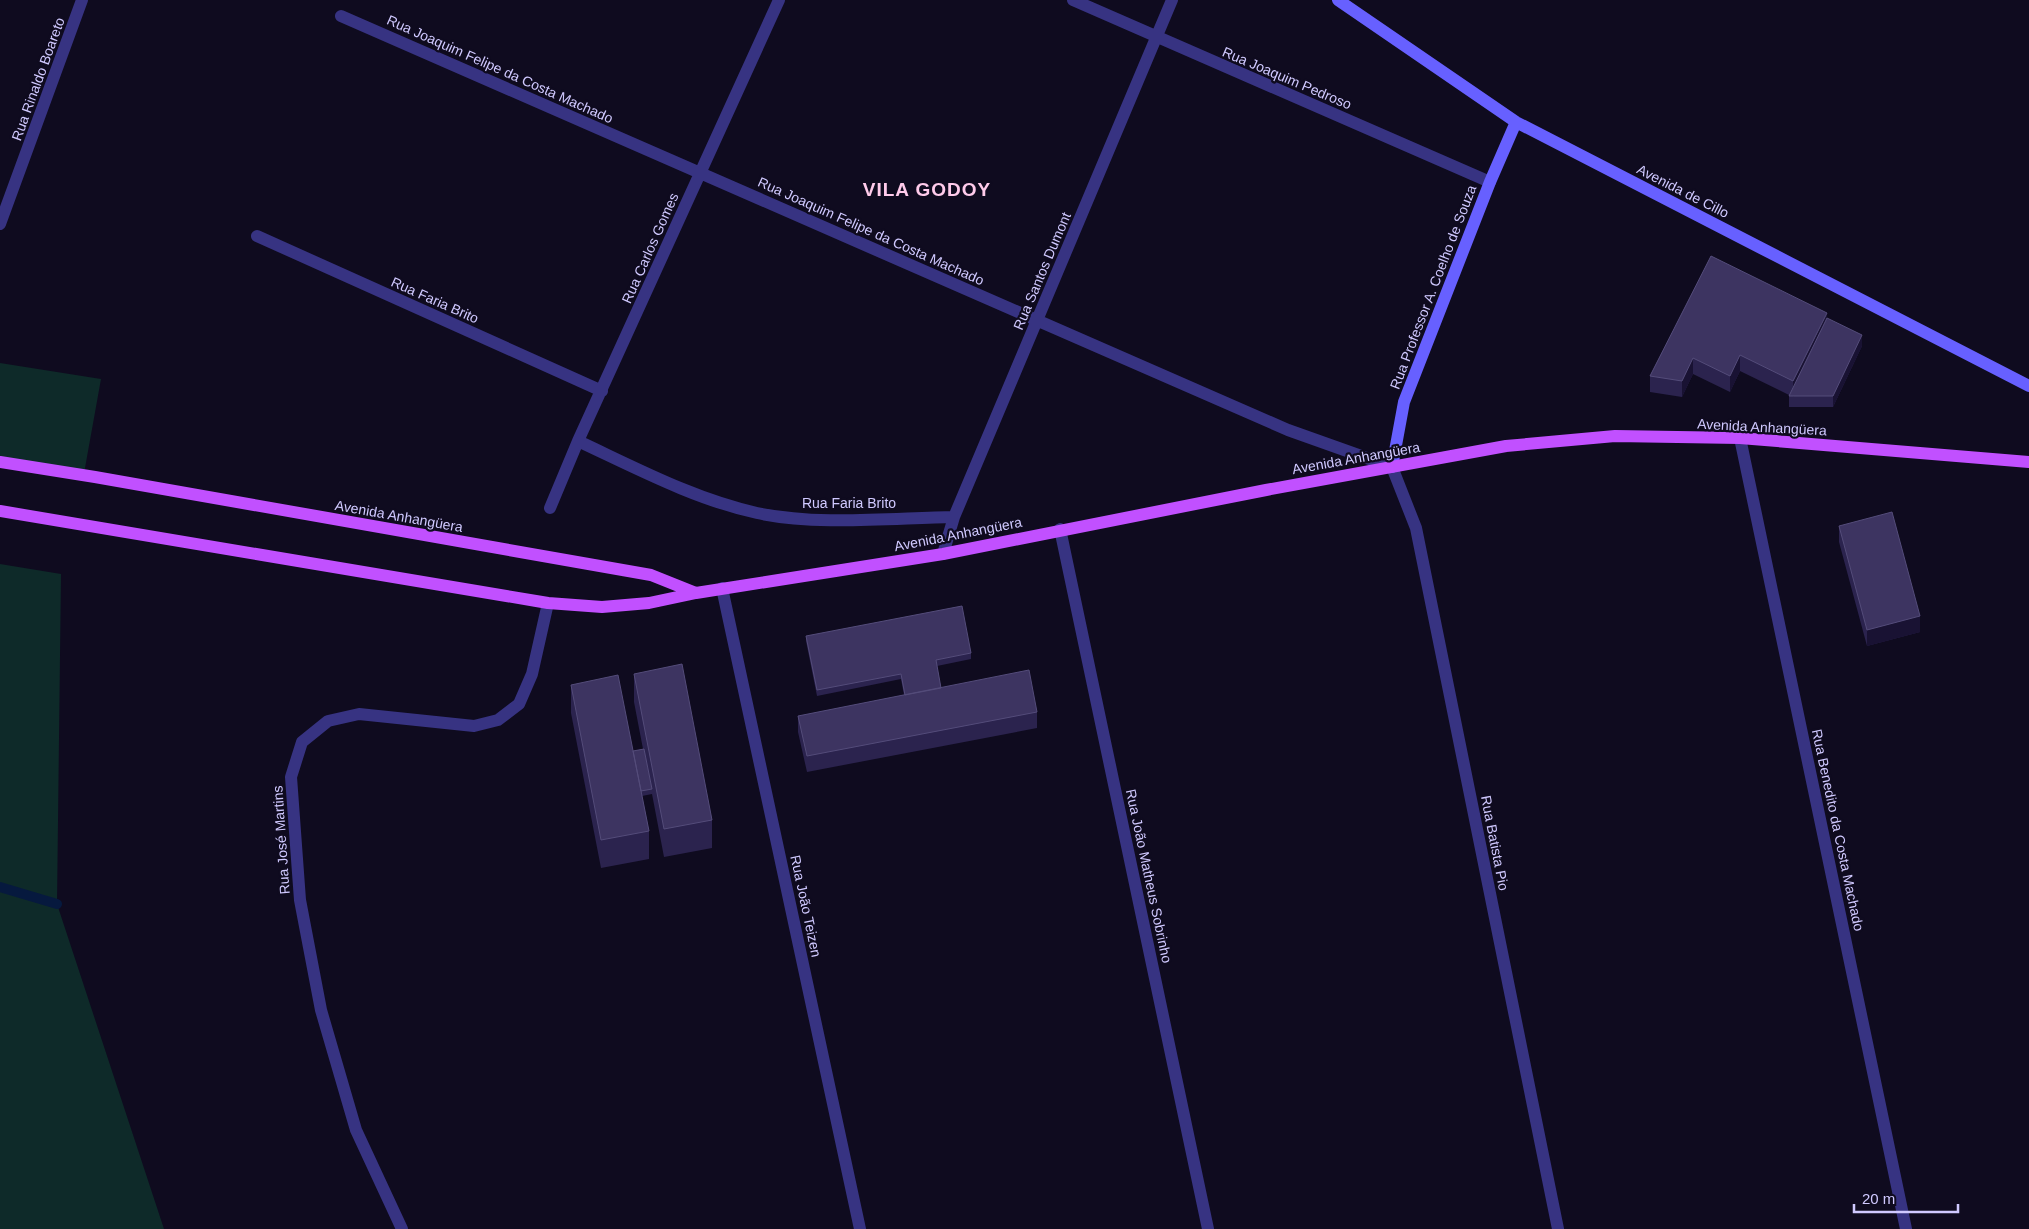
<svg xmlns="http://www.w3.org/2000/svg" width="2029" height="1229" viewBox="0 0 2029 1229" font-family="Helvetica,sans-serif">
	<rect width="100%" height="100%" fill="#0f0b1f"/>
	<path fill="#0e2a29" d="M0,363L101,379L83,479L0,464Z
		M0,564L61,574L57,904L164,1229H0Z"/>
	<g fill="none" stroke-linecap="round" stroke-linejoin="round">
		<path stroke="#06193e" stroke-width="10" d="M0,887L57,904"/>
		<path stroke="#373382" stroke-width="12" d="M1073,0L1490,182
			M341,16L1288,430L1392,467L1416,528L1558,1229
			M0,224L82,0
			M257,236L602,391
			M1740,438L1906,1229
			M578,441C636,468 694,499 757,513C817,526 892,518 954,517
			M550,508L578,441L779,0
			M1060,529L1208,1229
			M943,554L954,517L1172,0
			M722,588L860,1229
			M402,1229L356,1130L321,1010L300,900L291,777L302,742L328,721L359,714L474,726L498,720L519,704L532,674L548,603"/>
		<path stroke="#6760ff" stroke-width="12" d="M1338,0L1516,122L2029,386
			M1392,467L1404,402L1490,182L1516,122"/>
		<path stroke="#c150ff" stroke-width="12" d="M0,462L95,477L651,575L696,593
			M0,511L548,603L602,607L649,603L696,593L943,554L1266,490L1506,446L1615,436L1740,438L2029,462"/>
	</g>
	<path fill="#2b234e" d="M1711,256L1827,318L1862,346L1833,407H1789V395L1740,371L1730,392L1693,374L1682,397L1650,392V376Z
		M1839,526L1920,632L1867,646L1839,542Z
		M806,636L971,653V659L937,666L941,688L1037,712V728L807,772L798,732V716L904,695L901,679L817,696L806,641Z
		M634,674L712,820V848L664,857L652,794L642,796L649,831V859L601,868L571,713V685L633,751L643,749L634,702Z"/>
	<path fill="#191233" d="M1827,313V329L1793,397V381Z
		M1862,335V346L1833,407V396Z
		M1740,355V371L1730,392V376Z
		M1693,358V374L1682,397V381Z
		M1920,616V632L1867,646V630Z"/>
	<path fill="#3d3461" stroke="#544c7a" d="M1711,256L1827,313L1793,381L1740,355L1730,376L1693,358L1682,381L1650,376Z
		M1827,318L1862,335L1833,396H1789Z
		M1892,512L1920,616L1867,630L1839,526Z
		M962,606L971,653L936,660L941,688L905,695L901,674L817,690L806,636Z
		M682,664L712,820L664,829L634,674Z
		M1029,670L1037,712L807,756L798,716Z
		M618,675L649,831L601,840L571,685Z
		M644,749L652,789L641,791L633,751Z"/>
	<g text-anchor="middle" dominant-baseline="central" stroke-width="4.5" stroke-linejoin="round" paint-order="stroke">
		<g font-size="14" fill="#d0c9ff" stroke="#0f0b1f">
			<text transform="translate(500 69) rotate(24)">Rua Joaquim Felipe da Costa Machado</text>
			<text transform="translate(1287 78) rotate(23)">Rua Joaquim Pedroso</text>
			<text transform="translate(38 79) rotate(-70)">Rua Rinaldo Boareto</text>
			<text transform="translate(1683 191) rotate(27)">Avenida de Cillo</text>
			<text transform="translate(871 231) rotate(24)">Rua Joaquim Felipe da Costa Machado</text>
			<text transform="translate(650 248) rotate(-66)">Rua Carlos Gomes</text>
			<text transform="translate(1042 271) rotate(-67)">Rua Santos Dumont</text>
			<text transform="translate(1433 287) rotate(-69)">Rua Professor A. Coelho de Souza</text>
			<text transform="translate(435 300) rotate(24)">Rua Faria Brito</text>
			<text transform="translate(1762 427) rotate(3)">Avenida Anhangüera</text>
			<text transform="translate(1356 458) rotate(-10)">Avenida Anhangüera</text>
			<text x="849" y="503">Rua Faria Brito</text>
			<text transform="translate(399 516) rotate(10)">Avenida Anhangüera</text>
			<text transform="translate(958 534) rotate(-11)">Avenida Anhangüera</text>
			<text transform="translate(1838 830) rotate(78)">Rua Benedito da Costa Machado</text>
			<text transform="translate(281 840) rotate(-94)">Rua José Martins</text>
			<text transform="translate(1495 843) rotate(79)">Rua Batista Pio</text>
			<text transform="translate(1149 876) rotate(78)">Rua João Matheus Sobrinho</text>
			<text transform="translate(806 906) rotate(78)">Rua João Teizen</text>
		</g>
		<g font-size="19" font-weight="bold" letter-spacing="1" fill="#ffcbeb" stroke="#0f0b1f">
			<text x="927" y="189">VILA GODOY</text>
		</g>
	</g>
	<path d="M1854 1204v8h104v-8" fill="none" stroke="#d0c9ff" stroke-width="2.5"/>
	<text x="1862" y="1204" font-size="15" fill="#d0c9ff" stroke="#0f0b1f" stroke-width="4" paint-order="stroke">20 m</text>
</svg>
